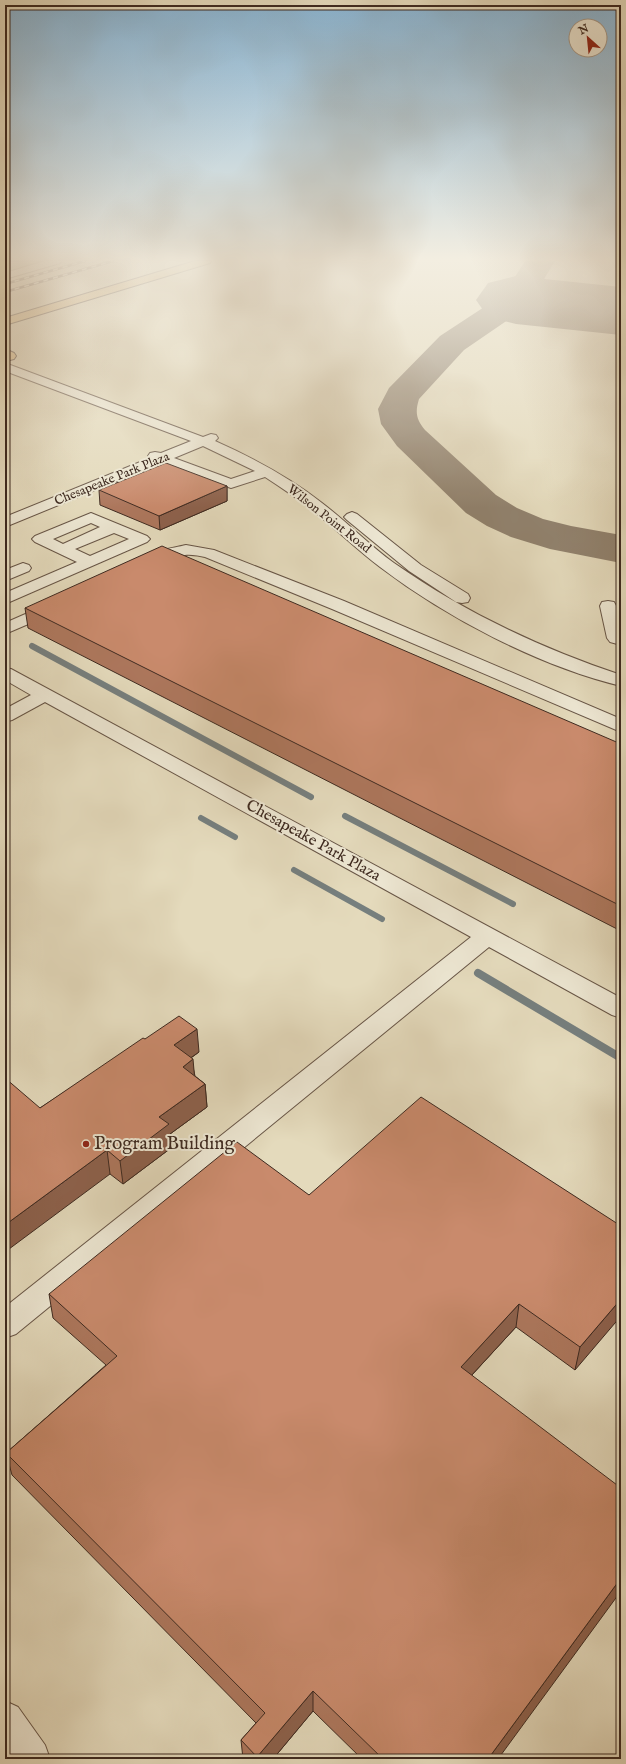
<svg xmlns="http://www.w3.org/2000/svg" width="626" height="1764" viewBox="0 0 626 1764" font-family="'IM FELL English',serif">
	<rect width="100%" height="100%" fill="#e4dabc"/>
	<filter id="stains"><feTurbulence type="fractalNoise" baseFrequency=".005" numOctaves="4"/><feColorMatrix values="0 0 0 0 .2 0 0 0 0 .09 0 0 0 0 .02 0 0 0 .5 -.17"/></filter>
	<radialGradient id="worn" r=".72"><stop offset=".6" stop-color="#630" stop-opacity="0"/><stop offset="1" stop-color="#630" stop-opacity=".3"/></radialGradient>
	<path fill="#b9be8d" stroke="#7c7456" d="M5,261H49L5,273Z"/>
	<g fill="none" stroke-linecap="round" stroke-linejoin="round">
		<path stroke="#767f7e" stroke-width="6" d="M32,646L311,797
			M345,816L513,904
			M201,818L235,837
			M294,870L382,919"/>
		<path stroke="#767f7e" stroke-width="8" d="M478,973L621,1058"/>
		<path fill="#91826e" fill-rule="evenodd" d="M525,261H555L527,307L464,350L419,399C415,412 416,419 425,430L496,495L517,508L543,519L571,526L621,535V563L550,549L511,537L487,526L466,513L397,446L381,424L378,409L389,388L440,336L504,294Z"/>
		<path fill="#91826e" fill-rule="evenodd" d="M516,276L621,287V335L516,324L488,317L476,300L488,283Z"/>
		<g stroke="#685647" stroke-width="2">
			<path id="minor" d="M45,261H61L60,263L5,279V273Z
				M5,363L203,437L211,434L216,435L218,438L215,441C253,458 289,477 322,503C347,522 369,545 394,563C464,612 540,648 621,675V686C539,666 447,618 380,567C360,552 341,534 322,518C304,503 285,490 265,477L231,488L161,463L5,527V517L150,458L148,456L150,453L155,452L161,453L191,441L5,371ZM203,446L255,471L231,479L174,458Z
				M352,512L357,514L421,565L468,594L470,598L468,602L462,603L456,602L409,571L347,520L344,517L347,514Z
				M91,513L147,536L150,539L147,542L5,604V593L77,562L35,542L32,539L35,536ZM91,523L100,527L63,544L53,539ZM114,533L129,539L90,556L75,549Z
				M186,545L214,550L344,601L621,719V732L332,609L205,557C199,556 191,554 185,555C170,556 156,569 141,565L139,562C146,551 174,548 186,545Z
				M23,563L29,565L31,568L29,571L5,581V570Z
				M55,601L61,602L63,606L61,610L5,634V623Z
				M608,601L614,602C622,615 621,631 621,645L610,642L607,638L600,606L602,602Z
				M5,668L11,669L621,998V1018L612,1015L489,947L16,1334L5,1338V1307L471,937L45,702L12,720L5,722V709L31,695L5,680Z
				M5,1701L18,1707L45,1745L50,1759H8L5,1754Z"/>
		</g>
		<g stroke="#3e2a20" stroke-width="2">
			<path id="major" d="M195,261H211L210,263L5,325V318Z
				M5,349L14,353L16,356L14,359L10,360L5,358Z"/>
		</g>
		<use href="#minor" fill="#ede7d3" fill-rule="evenodd"/>
		<use href="#major" fill="#e2bd7e" fill-rule="evenodd"/>
		<g stroke="#3e2a20" stroke-width="2.5">
			<path id="rail" d="M5,284L85,261
				M5,292L113,261"/>
		</g>
		<use href="#rail" stroke="#ede7d3" stroke-width="1.5" stroke-dasharray="5" stroke-linecap="butt"/>
	</g>
	<path fill="#ad775d" stroke="#3e2a20" d="M227,486V501L160,530L100,505L99,490Z
		M25,608L621,744V931L28,628Z
		M145,1039L199,1052L191,1058L195,1076L205,1084L207,1107L170,1134L171,1148L123,1184L110,1174L40,1108Z
		M309,1195L621,1226L575,1370L516,1327L472,1375L498,1759H362L313,1711L273,1759H243L241,1740L256,1723L12,1475L6,1453L106,1365L53,1318L49,1294Z"/>
	<path fill="#8d614c" stroke="#3e2a20" d="M227,486V501L160,530L159,516Z
		M197,1029L199,1052L176,1068L174,1045Z
		M193,1059L195,1082L183,1067Z
		M205,1084L207,1107L170,1134L171,1148L123,1184L120,1161L159,1117Z
		M107,1150L110,1174L5,1252V1225Z
		M621,1299V1316L575,1370L580,1347Z
		M519,1304L516,1327L458,1390L461,1367Z
		M621,1578V1591L498,1759H488Z
		M313,1691V1711L273,1759H257V1757Z"/>
	<path fill="#c98a6c" stroke="#3e2a20" d="M166,463L227,486L159,516L99,490Z
		M162,546L621,744V906L25,608Z
		M179,1016L197,1029L174,1045L193,1059L183,1067L205,1084L159,1117L169,1124L120,1161L107,1150L5,1225V1078L40,1108L143,1038L145,1039Z
		M421,1097L621,1226V1299L580,1347L519,1304L461,1367L621,1488V1578L488,1759H383L313,1691L257,1757L241,1740L265,1713L6,1453L117,1356L49,1294L237,1142L309,1195Z"/>
	<linearGradient id="sky" x2="0" y2="1"><stop stop-color="#89b6d6"/><stop offset="0.51" stop-color="#f3eee1"/><stop offset="1" stop-color="#f3eee1" stop-opacity="0"/></linearGradient>
	<rect width="626" height="508" fill="url(#sky)"/>
	<circle fill="#8f2418" stroke="#ede7d3" stroke-width="1.5" cx="86" cy="1144" r="4"/>
	<g text-anchor="middle" dominant-baseline="central" stroke-width="4" stroke-linejoin="round" paint-order="stroke">
		<g font-size="13" fill="#3e2a20" stroke="#ede7d3">
			<text transform="translate(112 479) rotate(-22)">Chesapeake Park Plaza</text>
			<text transform="translate(329 519) rotate(38)">Wilson Point Road</text>
		</g>
		<g font-size="16" fill="#3e2a20" stroke="#ede7d3">
			<text transform="translate(313 841) rotate(29)">Chesapeake Park Plaza</text>
		</g>
		<g font-size="19" fill="#3e2a20" stroke="#ede7d3" text-anchor="start">
			<text x="94" y="1144">Program Building</text>
		</g>
	</g>
	<rect width="626" height="1764" fill="none" stroke="#e4dabc" stroke-width="20"/>
	<rect x="6" y="6" width="614" height="1752" fill="none" stroke="#3e2a20" stroke-width="2"/>
	<rect x="10" y="10" width="606" height="1744" fill="none" stroke="#3e2a20"/>
	<g transform="translate(588 38) rotate(333)"><circle r="19" fill="#ede7d3" stroke="#a79b8b"/>
	<path d="M0-3L7 15L0 10L-7 15Z" fill="#8f2418"/>
	<text y="-6" font-size="11" font-weight="bold" text-anchor="middle" fill="#3e2a20">N</text>
	</g>
	<rect width="100%" height="100%" filter="url(#stains)"/>
	<rect width="100%" height="100%" fill="url(#worn)"/>
</svg>
